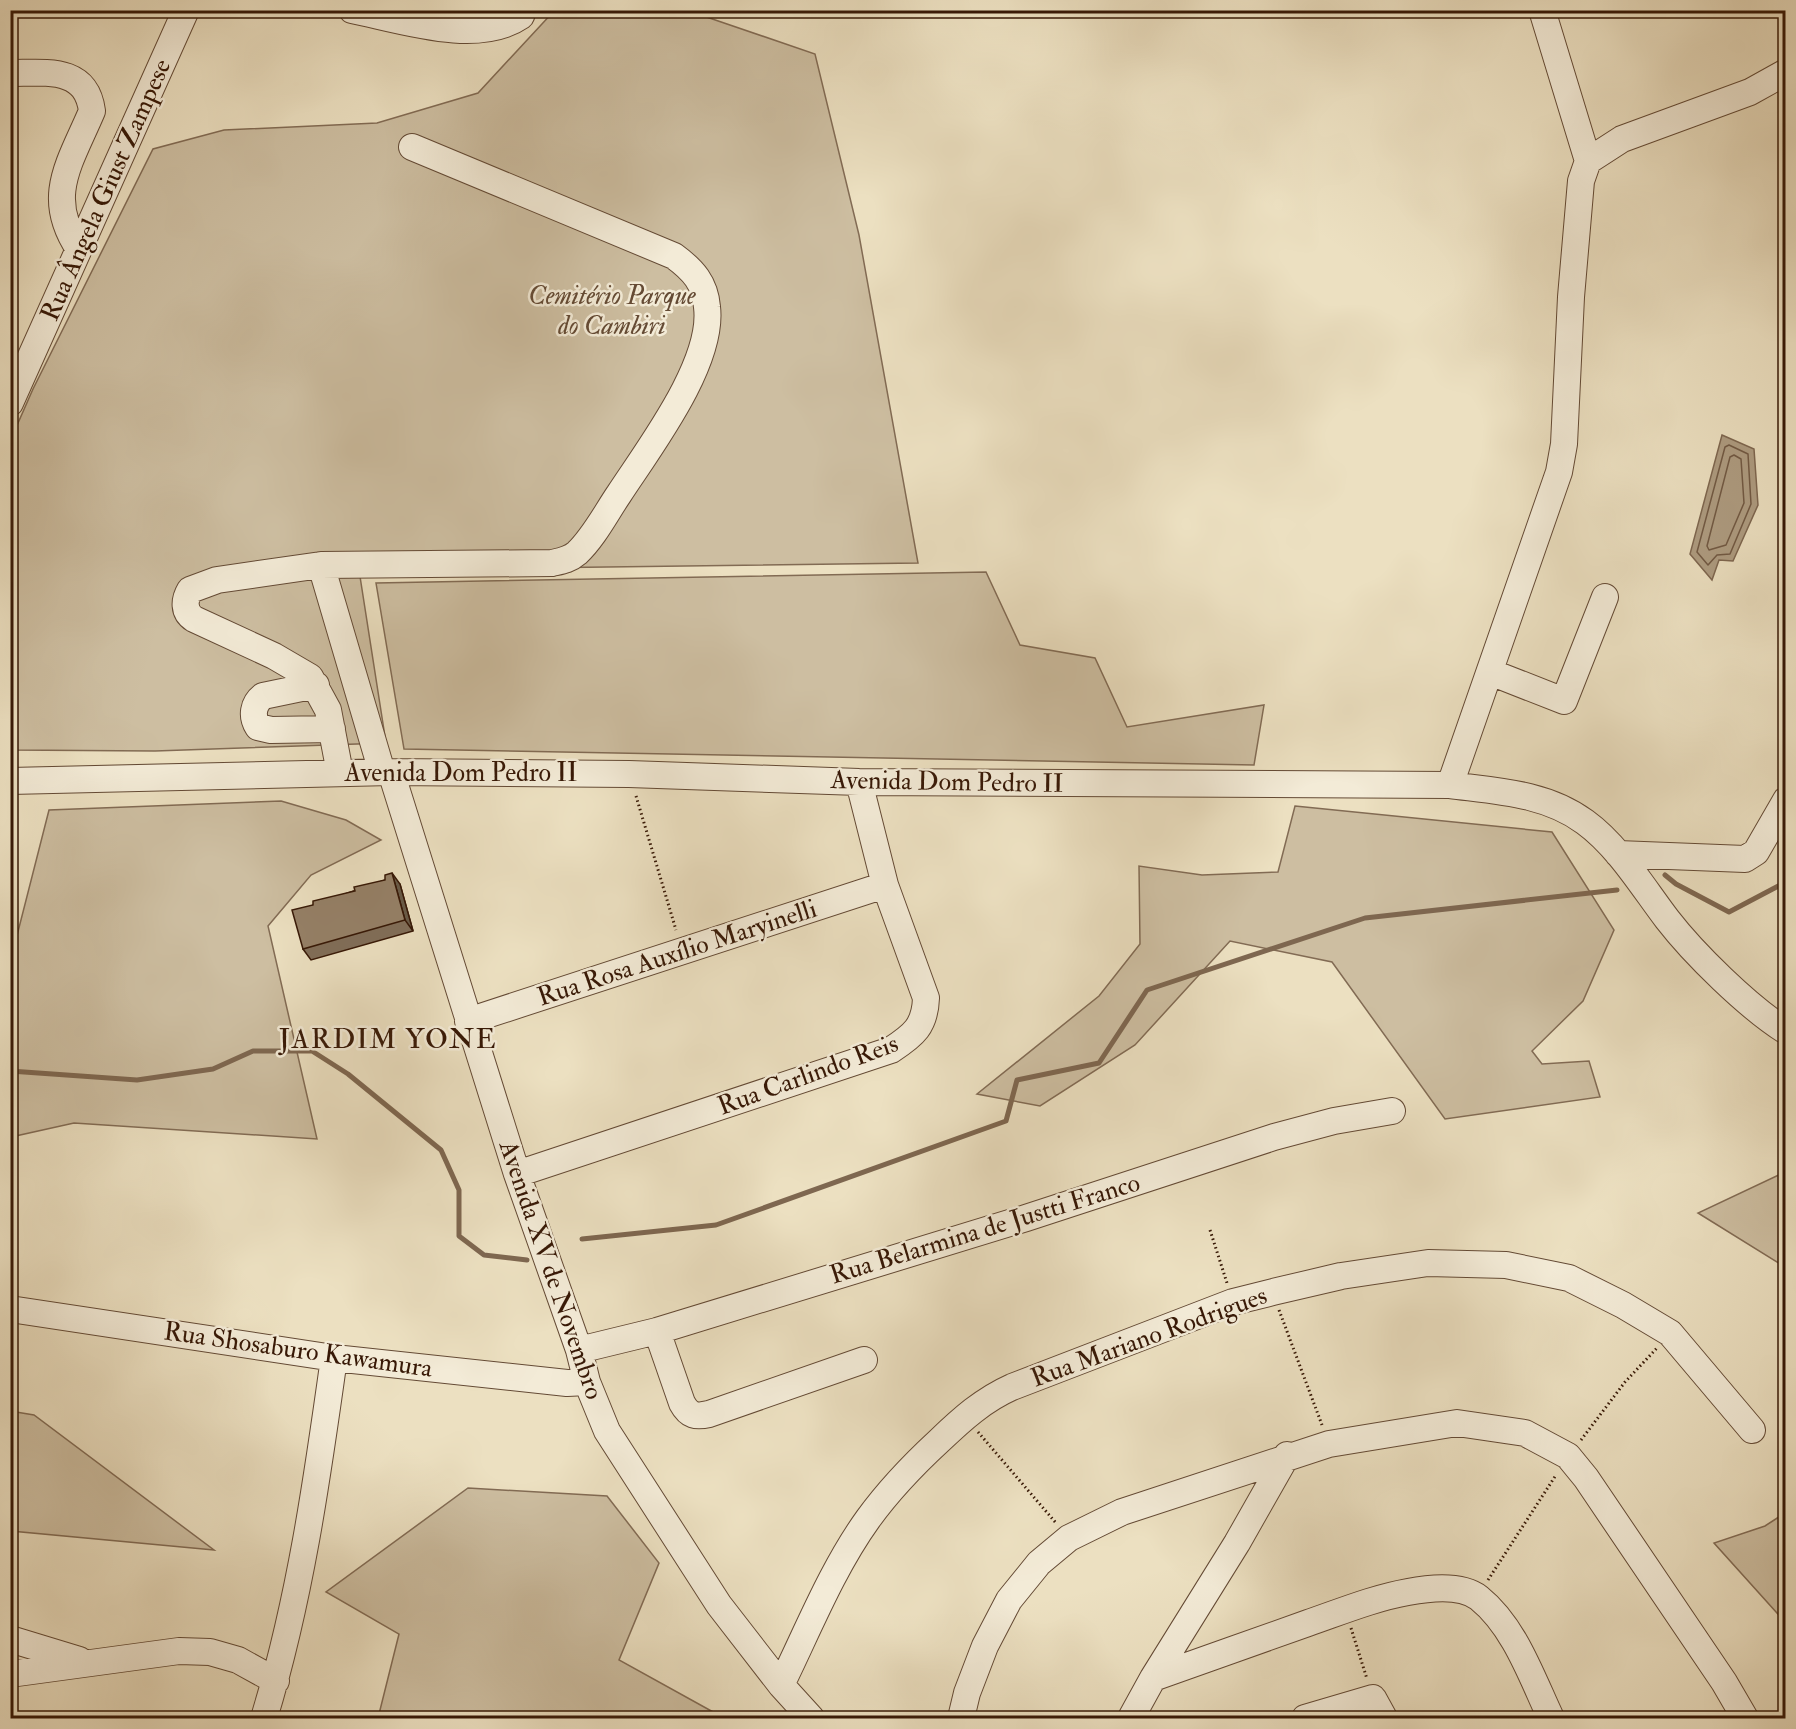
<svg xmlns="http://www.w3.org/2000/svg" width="1796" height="1729" viewBox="0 0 1796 1729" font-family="'IM FELL Double Pica',serif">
	<rect width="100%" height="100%" fill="#ece0c1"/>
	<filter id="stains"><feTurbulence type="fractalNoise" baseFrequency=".00333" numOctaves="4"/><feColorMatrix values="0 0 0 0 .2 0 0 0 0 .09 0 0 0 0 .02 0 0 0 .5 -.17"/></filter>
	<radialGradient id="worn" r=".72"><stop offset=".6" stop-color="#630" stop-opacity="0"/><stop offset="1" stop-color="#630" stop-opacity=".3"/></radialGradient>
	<path fill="#cdbea1" stroke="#826b54" stroke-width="1.5" d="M554,11H689L815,54L859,235L918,563L359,570L386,743L155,751L11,750V439L33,389L153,149L224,130L377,123L478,93Z
		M986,572L1020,645L1095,658L1127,727L1264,705L1254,765L404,749L376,583Z
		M281,801L346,820L381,840L311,875L268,926L317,1139L74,1123L11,1137V959L49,810Z
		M1295,806L1552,832L1614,930L1583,1001L1532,1051L1542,1064L1589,1061L1600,1097L1445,1119L1332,962L1230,941L1135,1045L1040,1106L977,1094L1099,996L1140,944L1139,866L1202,875L1278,872Z
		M1785,1172V1267L1698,1213Z
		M10,1411L34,1415L214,1550L11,1531Z
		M468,1488L607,1496L659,1563L619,1660L724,1718H378L399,1634L326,1592Z
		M1785,1513V1622L1714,1543L1765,1526Z"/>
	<path fill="#ae9c81" stroke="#7e6750" stroke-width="1.5" d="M1722,435L1754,449L1758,505L1733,561L1719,560L1712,580L1690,554Z"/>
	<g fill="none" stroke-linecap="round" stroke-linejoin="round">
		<path stroke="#725a44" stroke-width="1.5" d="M1729,445L1748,454L1751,504L1730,554L1717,555L1708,565L1697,552L1725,447Z
			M1734,455L1741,459L1744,503L1726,545L1709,550L1707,546L1730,457Z"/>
		<path stroke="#7e6750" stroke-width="5" d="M1665,875L1676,884L1729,912L1786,882
			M10,1071L137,1080L213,1069L253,1051H312L348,1074L441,1150L459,1190V1236L484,1255L527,1260
			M582,1239L716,1225L1006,1121L1017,1080L1099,1063L1147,990L1365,918L1617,890"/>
		<g stroke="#644a35" stroke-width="28">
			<path id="minor" d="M352,10C401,20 478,46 521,16L523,10
				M1542,10L1588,161
				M10,73C46,73 86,66 92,111C70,163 44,197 79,249
				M10,403L186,10
				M321,565L217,580L190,590C184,600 183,612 194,619L274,656L310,677L328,710L340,773
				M1490,672L1564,701L1605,597
				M316,685L263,696C253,704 251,716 258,727L271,730L332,729
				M382,772L321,565L552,563C561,561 569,560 577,553C594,537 606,513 619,494C649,448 714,363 707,307C705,283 693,270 674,256L412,147
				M391,772L517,1174L579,1350L587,1382L607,1431L719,1605L781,1685L811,1718
				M10,781L391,772L629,774L859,782L1450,785C1496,791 1546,793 1585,822C1618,846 1642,886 1667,919C1694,954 1748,1007 1786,1031
				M1450,785L1559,472L1564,444L1571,297L1581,181L1588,161L1622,139L1750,92L1786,72
				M1618,854L1745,859L1756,852L1786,800
				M468,1021L885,885
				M517,1174L891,1050C914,1035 925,1026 926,998L885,885L859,782
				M10,1309L334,1358L567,1383L587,1382
				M657,1331L682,1403C689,1416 696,1417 709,1414L864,1360
				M579,1350L657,1331L1026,1218L1274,1137L1334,1121L1392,1111
				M10,1639L79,1660
				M10,1674L179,1651L210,1652L238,1660L276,1681
				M1153,1678C1205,1660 1256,1641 1308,1623C1340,1612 1374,1598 1408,1592C1429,1588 1461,1584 1479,1598C1515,1627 1532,1678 1551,1718
				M781,1685C808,1630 832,1569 868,1519C889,1490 913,1465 939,1441C962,1419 983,1400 1012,1387L1233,1302L1273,1292L1341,1276L1428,1263L1506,1265L1569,1278L1623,1305L1670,1333L1752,1430
				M264,1718C300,1600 317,1480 334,1358
				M961,1718L967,1693L985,1646L1009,1600L1039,1563L1069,1538L1122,1512L1329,1444L1457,1423L1525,1433L1568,1456L1586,1478L1724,1682L1745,1718
				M1131,1718L1153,1678L1237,1543L1287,1455
				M1305,1718L1373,1698L1384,1718"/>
		</g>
		<path stroke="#371806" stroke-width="3" stroke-dasharray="1.5 3" stroke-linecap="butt" d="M636,796L676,930
			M1210,1230L1227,1283
			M1279,1310L1322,1425
			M978,1432L1056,1523
			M1581,1440L1625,1382L1657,1348
			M1488,1580L1556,1475
			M1351,1628L1367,1679"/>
		<use href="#minor" stroke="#f3ebd7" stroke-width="26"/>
	</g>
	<path fill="#806e59" stroke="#371806" stroke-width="1.5" d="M385,880L400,884L413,931L311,960L303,949L313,905Z"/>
	<path fill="#685a48" stroke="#371806" stroke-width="1.5" d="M392,873L400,884L413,931L405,920Z"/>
	<path fill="#958067" stroke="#371806" stroke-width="1.5" d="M392,873L405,920L303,949L292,910L313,905V901L355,891L354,887L385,880V875Z"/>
	<g text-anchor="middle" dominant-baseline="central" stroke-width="5" stroke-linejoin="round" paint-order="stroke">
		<g font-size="26" fill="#371806" stroke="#f3ebd7">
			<text transform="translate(106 190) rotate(-66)">Rua Ângela Giust Zampese</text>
			<text x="461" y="773">Avenida Dom Pedro II</text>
			<text transform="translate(947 782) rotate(1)">Avenida Dom Pedro II</text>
			<text transform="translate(677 953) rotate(-18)">Rua Rosa Auxílio Maryinelli</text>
			<text transform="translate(808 1075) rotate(-20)">Rua Carlindo Reis</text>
			<text transform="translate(985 1229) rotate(-17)">Rua Belarmina de Justti Franco</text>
			<text transform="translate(551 1270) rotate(71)">Avenida XV de Novembro</text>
			<text transform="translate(1149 1337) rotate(-20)">Rua Mariano Rodrigues</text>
			<text transform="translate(298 1350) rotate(8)">Rua Shosaburo Kawamura</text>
		</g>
		<g font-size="26" font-style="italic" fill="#644a34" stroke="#f3ebd7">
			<text x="612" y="296">Cemitério Parque<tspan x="612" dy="30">do Cambiri</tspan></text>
		</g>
		<g font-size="28" letter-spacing="1.5" fill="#371806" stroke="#f3ebd7">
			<text x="388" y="1039">JARDIM YONE</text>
		</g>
	</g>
	<rect width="1796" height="1729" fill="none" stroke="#ece0c1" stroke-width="36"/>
	<rect x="12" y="12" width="1772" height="1705" fill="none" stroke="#371806" stroke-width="3"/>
	<rect x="18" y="18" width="1760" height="1693" fill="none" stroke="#371806" stroke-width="1.5"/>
	<rect width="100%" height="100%" filter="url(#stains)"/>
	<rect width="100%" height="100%" fill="url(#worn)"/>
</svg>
